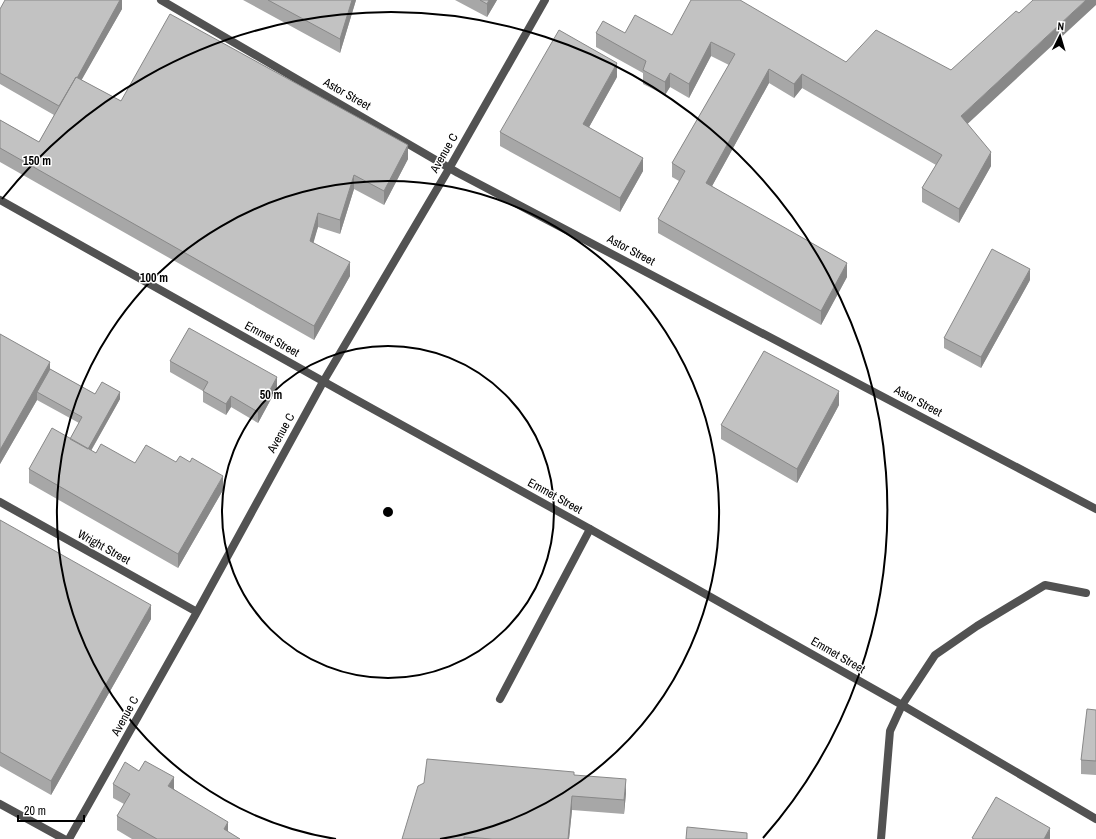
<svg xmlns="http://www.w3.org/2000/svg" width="1096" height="839" viewBox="0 0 1096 839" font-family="'Archivo Narrow',sans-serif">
	<rect width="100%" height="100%" fill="#fff"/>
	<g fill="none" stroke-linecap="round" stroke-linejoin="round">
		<path stroke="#525252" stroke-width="8" d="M500,699L590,529
			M881,839L890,731L902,705L935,655L977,626L1045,585L1086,593"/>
		<path stroke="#525252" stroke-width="8" d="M161,0L458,173L1096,509
			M0,200L353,398L590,529L902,705L1096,819
			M0,502L197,612
			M0,804L64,839
			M69,839L197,612L323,382L450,167L545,0"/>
	</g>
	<path fill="#a7a7a7" d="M122,0V9L81,80L121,101L408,159L384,205L354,189L340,234L318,227L313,242L350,276L314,340L0,162V120L39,142L54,115L0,84V9Z
		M243,0H356L340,53Z
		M455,0H497L487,17Z
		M596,33H625L672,35L846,62L967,124L991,166L959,223L922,202V188L936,165L802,88L794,98L769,83L712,186L847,277L821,325L658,233V219L679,181L672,177V163L729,65L711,56L689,98L670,87L665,95L643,84V73L596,47Z
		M617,77L589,127L643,171L620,212L500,146V132Z
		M1030,280L981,368L944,348V338Z
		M0,334L50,369L95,394L120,399L91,451L96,453L135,463L223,490L178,568L29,483V469L70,439L79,423L37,400L0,464Z
		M170,361L277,388L258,423L231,407L226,415L203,402V391L170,372Z
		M839,405L797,483L721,439V425Z
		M0,520L151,619L51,795L0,766Z
		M1096,710V775L1081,774V760Z
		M574,775L626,793L624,814L572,810L569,839H402Z
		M113,784L174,789L228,832L240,839H132L117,830V816L124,804L113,798Z"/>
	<path fill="#888" d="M120,0H122V9L60,118V107Z
		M352,0H356L340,53V39Z
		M489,0H497L487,17V4Z
		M1086,0H1096V5L961,130V116Z
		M711,42V56L689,98V84Z
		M617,63V77L583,138V124Z
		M769,69V83L706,197V183Z
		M670,73V87L665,95V82Z
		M802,74V88L794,98V84Z
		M408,145V159L384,205V191Z
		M991,152V166L959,223V209Z
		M643,158V171L620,212V198Z
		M354,175V189L340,234V220Z
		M318,213V227L310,255V241Z
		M350,262V276L314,340V326Z
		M847,263V277L821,325V311Z
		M1030,269V280L981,368V357Z
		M50,362V376L37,392V400L0,464V450Z
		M277,377V388L258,423V412Z
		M839,391V405L797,483V469Z
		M120,392V399L85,461V454Z
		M231,396V407L226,415V404Z
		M223,476V490L178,568V554Z
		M151,605V619L51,795V781Z
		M174,777V791L168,786Z
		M626,779V793L624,814V800Z
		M572,796V810L569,839H568Z
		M228,822V836L224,829Z
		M1050,828V839H1044Z"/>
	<path fill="#c2c2c2" stroke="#888" d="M5,0H120L77,78L76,77L59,106L0,73V9Z
		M268,0H352L340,39Z
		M480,0H489L487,4Z
		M691,0H740L846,62L876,30L951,70L1016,11L1019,13L1033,0H1086L961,116L991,152L959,209L922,188L942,155L802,74L794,84L769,69L706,183L847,263L821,311L658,219L685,171L672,163L735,54L711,42L689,84L670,73L665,82L643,70L646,61L596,33L603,21L625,33L635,15L672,35Z
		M170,14L408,145L384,191L354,175L340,220L318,213L310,241L350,262L314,326L0,148V120L39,142L76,77L121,101Z
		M559,30L617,63L583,124L643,158L620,198L500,132Z
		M992,249L1030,269L981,357L944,338Z
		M189,328L277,377L258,412L231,396L226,404L203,391L208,382L170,361Z
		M0,334L50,362L0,450Z
		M764,351L839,391L797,469L721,425Z
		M50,369L95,394L102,382L120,392L88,449L70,439L82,417L37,392Z
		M52,428L96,453L101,444L135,463L146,445L176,462L180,456L190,462L192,458L223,476L178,554L29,469Z
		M0,520L151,605L51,781L0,752Z
		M1087,709L1096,710V761L1081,760Z
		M427,759L574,772V775L626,779L624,800L572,796L568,839H492L464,837V839H402L418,786L424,783Z
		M145,761L174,777L168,786L228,822L224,829L240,839H157L117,816L130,794L113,784L125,762L139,771Z
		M996,797L1050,828L1044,839H974L972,838Z
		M687,827L747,833V839H686Z"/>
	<g fill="none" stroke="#000" stroke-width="2">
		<circle cx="388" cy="512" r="166"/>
		<path d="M336 839A331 331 0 1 1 440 839"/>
		<path d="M2 199A497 497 0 1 1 763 838"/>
	</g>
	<g text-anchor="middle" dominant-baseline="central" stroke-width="3" stroke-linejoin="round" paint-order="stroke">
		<g font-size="12" fill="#000" stroke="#fff">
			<text transform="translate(347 94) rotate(30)">Astor Street</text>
			<text transform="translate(444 153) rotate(-60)">Avenue C</text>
			<text transform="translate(631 250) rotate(28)">Astor Street</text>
			<text transform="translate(272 339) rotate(29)">Emmet Street</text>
			<text transform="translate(918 401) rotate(28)">Astor Street</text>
			<text transform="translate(281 433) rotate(-61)">Avenue C</text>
			<text transform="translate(555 496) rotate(29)">Emmet Street</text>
			<text transform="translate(104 547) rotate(29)">Wright Street</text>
			<text transform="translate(838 655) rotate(30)">Emmet Street</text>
			<text transform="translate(125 716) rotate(-61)">Avenue C</text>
		</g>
	</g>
	<circle cx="388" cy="512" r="6" fill="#000" stroke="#fff" stroke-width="2"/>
	<g font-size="12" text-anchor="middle" font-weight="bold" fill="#000" stroke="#fff" stroke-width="3" stroke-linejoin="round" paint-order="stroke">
		<text x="37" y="165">150 m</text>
		<text x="154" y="282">100 m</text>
		<text x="271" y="399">50 m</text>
	</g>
	<g transform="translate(1060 36) rotate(5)" stroke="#ffffff" stroke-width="3" paint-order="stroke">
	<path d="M0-3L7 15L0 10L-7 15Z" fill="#000000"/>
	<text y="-6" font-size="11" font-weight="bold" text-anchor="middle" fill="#000000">N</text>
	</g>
	<path d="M18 815v6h66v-6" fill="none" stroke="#000000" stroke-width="2"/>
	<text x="24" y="815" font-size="12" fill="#000000" stroke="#ffffff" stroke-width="3" paint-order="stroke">20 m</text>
</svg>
